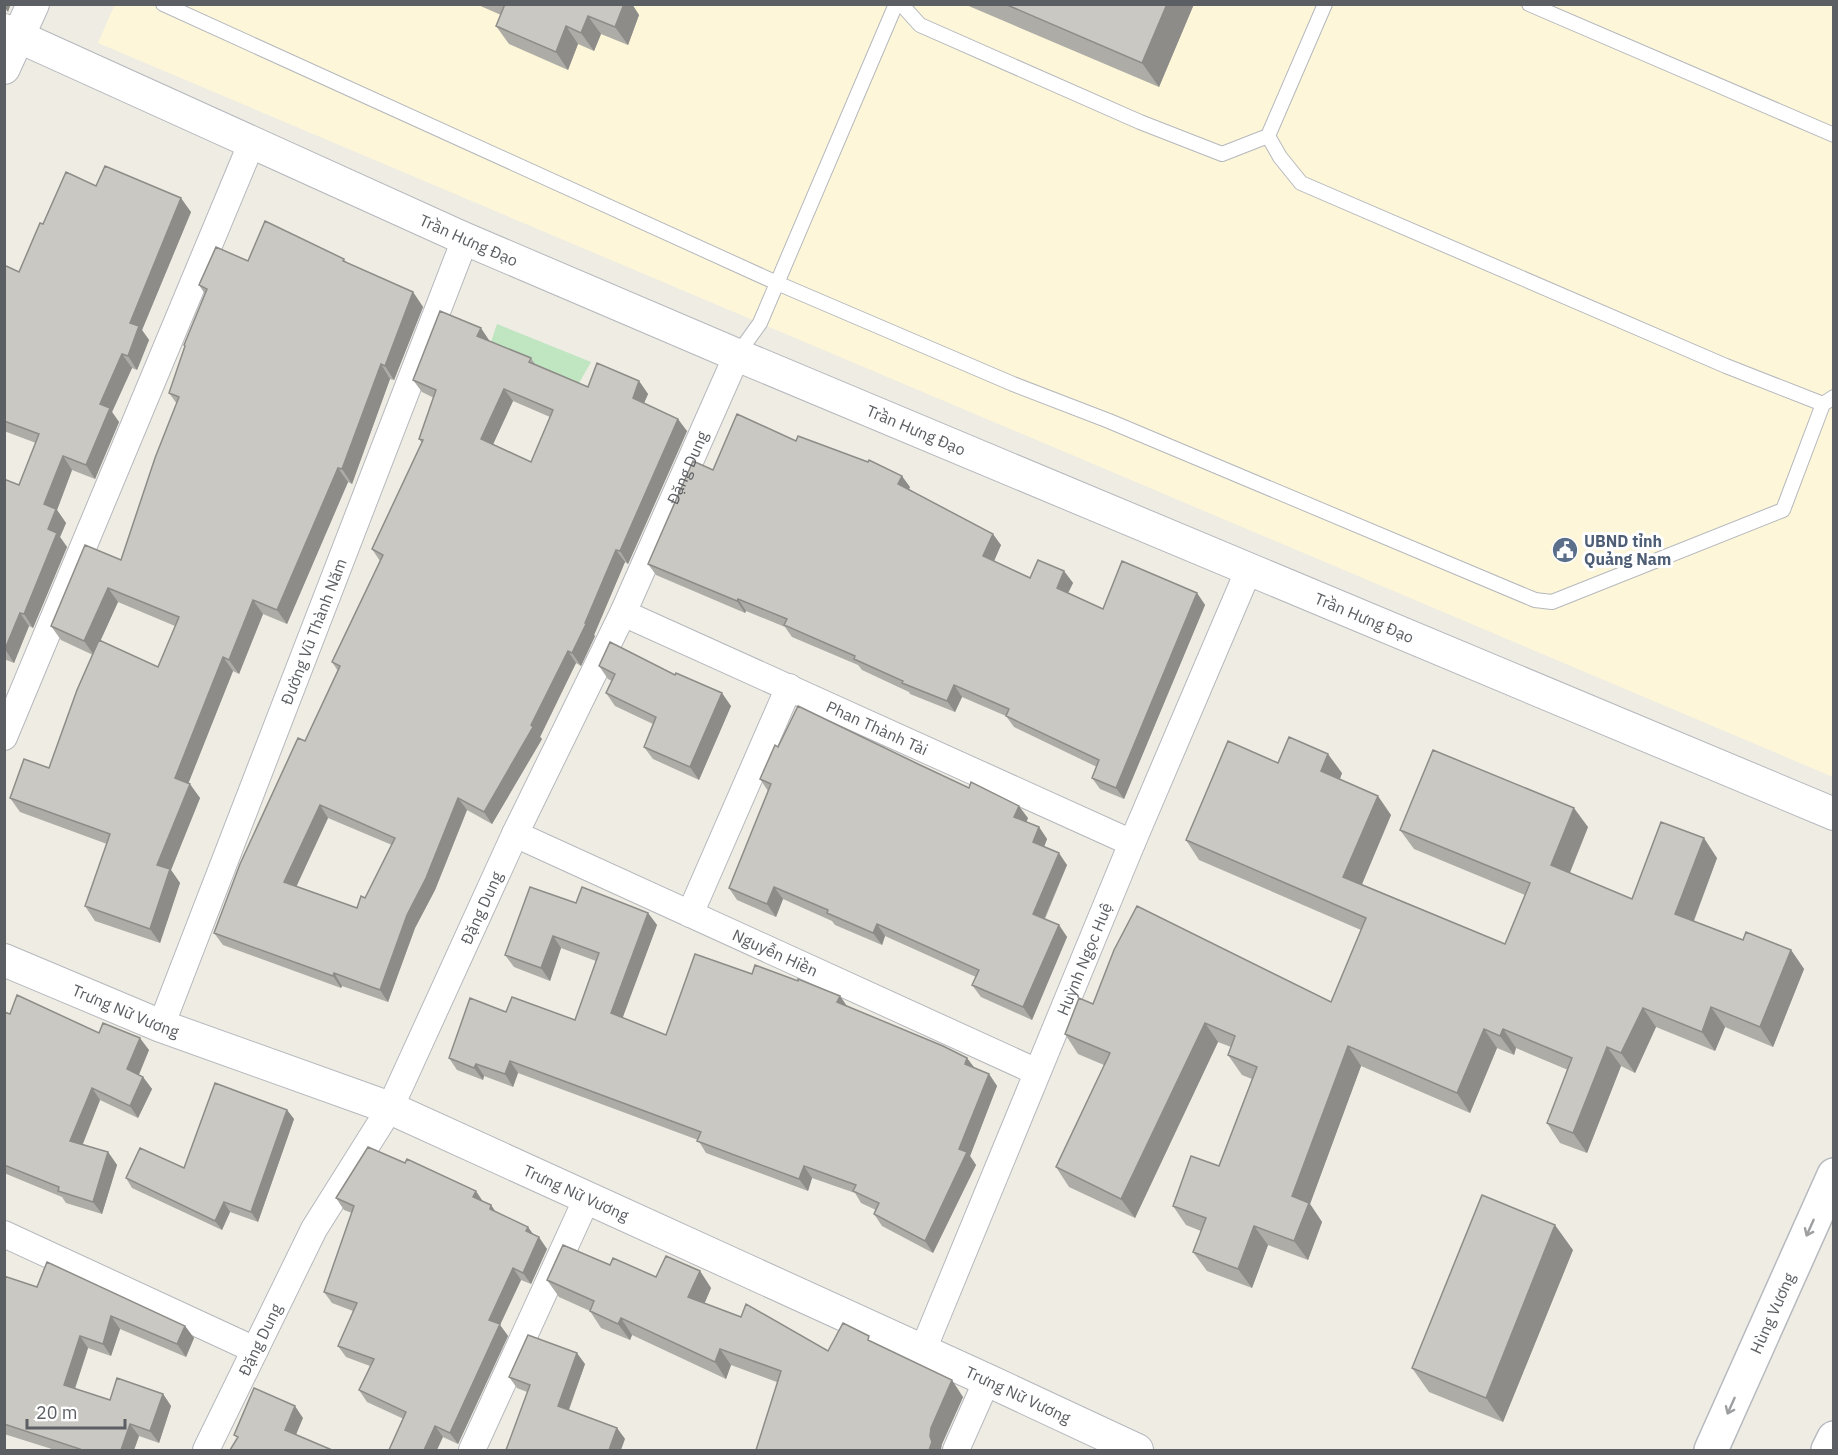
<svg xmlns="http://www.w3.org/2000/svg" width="1838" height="1455" viewBox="0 0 1838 1455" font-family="'IBM Plex Sans',sans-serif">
	<rect width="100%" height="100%" fill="#eeece3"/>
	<path fill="#fdf6d8" d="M115,4L1833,5V777L98,43Z"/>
	<path fill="#bfe5c1" d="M497,324L591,362L571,397L546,369L490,345Z"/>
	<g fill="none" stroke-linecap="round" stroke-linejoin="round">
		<g stroke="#b5b8bd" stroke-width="16">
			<path id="service" d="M163,4L777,283L1013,384L1109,421L1535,600L1552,602L1783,510L1823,404
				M901,4L920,25L1140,122L1222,154L1268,136
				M1325,4L1268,136L1280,157L1301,183L1726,366L1823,404L1834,397
				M1529,4L1834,135
				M737,355L760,323L896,4"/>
		</g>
		<g stroke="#b5b8bd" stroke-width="28">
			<g id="minor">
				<path id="s1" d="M623,613L1132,843"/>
				<path d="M4,737L252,142"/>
				<path id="s2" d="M515,834L1037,1072"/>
				<path d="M690,914L789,687"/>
				<path id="s3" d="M161,1026L462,247L463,238"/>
				<path d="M4,1234L255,1350"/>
				<path id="s4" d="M923,1350L1132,843L1249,569"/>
				<path id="s5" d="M206,1450L314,1229L390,1108L515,834L623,613L737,355"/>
				<path d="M472,1450L587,1198"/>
				<path d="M956,1450L987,1380"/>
			</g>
		</g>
		<g stroke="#b5b8bd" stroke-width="34">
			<g id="tertiary">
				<path id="s6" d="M4,30L463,238L737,355L1834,814"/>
				<path d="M4,68L33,4"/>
				<path id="s7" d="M4,960L161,1026L390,1108L987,1380L1137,1450"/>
			</g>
		</g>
		<g stroke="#b6b9bf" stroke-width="36">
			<g id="secondary">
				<path id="s8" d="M1711,1450L1834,1175"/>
				<path d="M1828,1450L1834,1438"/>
			</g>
		</g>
		<use href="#service" stroke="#fff" stroke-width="14"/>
		<use href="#minor" stroke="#fff" stroke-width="26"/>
		<use href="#tertiary" stroke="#fff" stroke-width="32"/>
		<use href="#secondary" stroke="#fff" stroke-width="33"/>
	</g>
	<path fill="#aeaca7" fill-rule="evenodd" d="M476,4H632L639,15L628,45L601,34L594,51L578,44L568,70L509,44L496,26L501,15Z
		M964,4H1194L1159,87Z
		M96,186L191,212L142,330L149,340L137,370L132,368L112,412L119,422L95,479L72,470L57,510L66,523L60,537L67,547L33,628L29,626L14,663L4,659V479L19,485L36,443L4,431V265L19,272L43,224Z
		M344,259L347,263L413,292L423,307L394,380L390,379L352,484L348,482L287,624L263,614L239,674L233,671L188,783L200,798L171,870L180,883L160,943L95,921L85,906L107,844L20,812L10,798L49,768L93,655L61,640L51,626L121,560L177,404L169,393L185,347L184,345L205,294L199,285L248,261ZM118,602L175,626L158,667L100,641Z
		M489,340V341L531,358L535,364L588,387L639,381L648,394L644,403L687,431L628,564L625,562L594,635L595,636L581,666L576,663L540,737L542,739L492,824L467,810L435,890L415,928L388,1002L342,986L341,988L223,945L214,933L338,671L332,662L380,561L372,549L422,443L419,439L434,398L422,392L413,380ZM513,401L550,417L531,462L493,444ZM328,818L392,845L365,898L357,908L296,886Z
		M796,441L910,487L909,489L1001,545L994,561L1030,578L1064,571L1073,583L1068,593L1103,609L1197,593L1205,605L1124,799L1100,789L1092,778L1097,767L1014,727L1006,716L962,697L955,712L910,694L909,692L862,670L858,665L792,637L785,627L746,611L745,613L656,575L648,564L713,470Z
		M599,666L731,706L699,780L653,759L644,747L653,724L615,706L606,693L612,681L608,679Z
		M1278,763L1342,773L1340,779L1391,815L1362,884L1505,944L1525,895L1414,849L1400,830L1588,827L1570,873L1632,899L1717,858L1694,921L1743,940L1791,950L1804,969L1773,1047L1725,1027L1715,1051L1656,1027L1635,1073L1621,1066L1587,1153L1560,1143L1547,1123L1568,1070L1516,1048L1514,1055L1497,1048L1470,1113L1361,1066L1310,1204L1322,1222L1308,1260L1268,1245L1252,1288L1207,1271L1193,1252L1201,1231L1186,1225L1173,1206L1219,1166L1252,1079L1242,1075L1228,1055L1231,1047L1218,1042L1135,1218L1069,1187L1056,1167L1104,1065L1078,1054L1065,1034L1093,1004L1331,1002L1361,930L1199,860L1186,840Z
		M760,779L1028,818L1026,822L1039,827L1047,839L1044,847L1067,865L1045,919L1059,925L1067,937L1032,1020L981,997L972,985L976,977L885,936L882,945L835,925L832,921L783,899L776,917L737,900L729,888L768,791Z
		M576,903L648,913L657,925L622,1018L666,1035L752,974L840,996L847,1006L967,1058L975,1069L989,1074L997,1086L970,1156L976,1165L933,1253L882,1226L874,1214L876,1210L861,1203L855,1193L812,1178L808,1191L706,1153L698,1140L518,1073L513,1087L484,1076L483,1080L457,1070L449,1058L506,1012L575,1020L596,961L561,948L550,981L514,967L505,955Z
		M4,1012L99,1033L149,1050L138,1075L143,1077L152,1089L138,1118L100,1100L83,1144L108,1152L117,1165L102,1214L66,1203L62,1197L4,1173Z
		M287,1110L294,1119L258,1222L230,1212L222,1230L132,1188L126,1178L184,1168Z
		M336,1198L483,1202L491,1205L496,1213L534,1235L547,1249L531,1284L521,1280L500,1325L508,1336L458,1444L367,1402L359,1390L370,1366L346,1357L338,1346L353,1311L332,1303L324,1292L352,1213L344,1210Z
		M1573,1250L1503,1422L1429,1392L1412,1368Z
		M610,1265L656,1277L700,1271L711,1288L704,1304L828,1351L874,1343L963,1397L942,1444L731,1365L726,1379L632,1335L630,1340L601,1328L590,1311L559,1297L547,1280Z
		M4,1276L37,1287L185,1326L194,1338L186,1357L120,1329L111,1356L88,1348L75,1389L110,1400L163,1394L171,1406L159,1443L139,1436L134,1450H55L4,1434Z
		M585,1364L569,1410L617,1428L625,1439L527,1392L517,1388L509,1377Z"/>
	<path fill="#8d8c88" d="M4,4H11L8,12L4,7Z
		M624,4H632L639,15L628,45L615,27Z
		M1167,4H1194L1159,87L1142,63Z
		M588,16L601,34L594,51L581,33Z
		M566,26L578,44L568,70L556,52Z
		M181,198L191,212L142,330L149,340L137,370L128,356L130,323Z
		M413,292L423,307L394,380L385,366Z
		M481,328L489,340L486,348L477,336Z
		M122,354L132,368L112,412L119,422L95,479L86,465L100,404Z
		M381,364L390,379L352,484L342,469Z
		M639,381L648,394L641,410L633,398Z
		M504,389L513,401L490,451L481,439Z
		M678,419L687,431L628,564L620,551Z
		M63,456L72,470L57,510L66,523L60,537L67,547L33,628L24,614L48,529L44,504Z
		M338,468L348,482L287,624L277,610Z
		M902,476L910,487L906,495L898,484Z
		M993,534L1001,545L991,568L983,556Z
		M616,550L625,562L594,635L595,636L581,666L572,653Z
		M1064,571L1073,583L1065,599L1057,588Z
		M108,588L118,602L94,655L84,641Z
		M1197,593L1205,605L1124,799L1116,788Z
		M738,599L746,611L745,613L737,601Z
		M253,600L263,614L239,674L229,660Z
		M20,613L29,626L14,663L5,649Z
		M568,651L576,663L540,737L542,739L492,824L484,812L531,725Z
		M223,657L233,671L185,792L175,778Z
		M954,685L962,697L955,712L947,701Z
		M722,693L731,706L699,780L690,767Z
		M1328,754L1342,773L1335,791L1321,771Z
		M190,784L200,798L171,870L180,883L160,943L150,929L157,865Z
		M1378,796L1391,815L1357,896L1343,877Z
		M458,798L467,810L435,890L415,928L388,1002L380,990L407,915Z
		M320,805L328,818L293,894L284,882Z
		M1019,806L1028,818L1023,830L1014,817Z
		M1574,808L1588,827L1565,884L1551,865Z
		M1039,827L1047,839L1041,854L1033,842Z
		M1704,838L1717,858L1689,933L1675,914Z
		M1059,853L1067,865L1041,926L1033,914Z
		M774,887L783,899L776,917L767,904Z
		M648,913L657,925L620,1025L611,1013Z
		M877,924L885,936L882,945L873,933Z
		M1059,925L1067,937L1032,1020L1023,1007Z
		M553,936L561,948L550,981L541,968Z
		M1791,950L1804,969L1773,1047L1760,1027Z
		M334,973L342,986L341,988L333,976Z
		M840,996L848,1008L837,1002Z
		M1711,1007L1725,1027L1715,1051L1702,1032Z
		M1643,1008L1656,1027L1635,1073L1621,1053Z
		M1205,1023L1218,1042L1135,1218L1121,1199Z
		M1484,1029L1497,1048L1470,1113L1457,1093Z
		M1503,1029L1516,1048L1514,1055L1500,1036Z
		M140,1038L149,1050L136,1082L127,1069Z
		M1348,1046L1361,1066L1310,1204L1322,1222L1308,1260L1294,1241L1292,1196Z
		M1607,1047L1621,1066L1587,1153L1573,1133Z
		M967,1058L976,1070L965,1064Z
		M510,1061L518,1073L513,1087L505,1074Z
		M476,1064L484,1076L483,1080L474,1068Z
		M989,1074L997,1086L970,1156L976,1165L933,1253L925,1241L959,1149Z
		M143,1077L152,1089L138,1118L130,1106Z
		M92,1088L100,1100L79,1153L70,1141Z
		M287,1110L294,1119L258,1222L251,1212Z
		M108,1152L117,1165L102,1214L93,1202Z
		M804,1166L812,1178L808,1191L799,1179Z
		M476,1191L484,1203L473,1197Z
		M224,1202L230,1212L222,1230L215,1221Z
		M491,1205L499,1217L490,1209Z
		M1555,1225L1573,1250L1503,1422L1486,1398Z
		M1254,1226L1268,1245L1252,1288L1238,1269Z
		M528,1227L536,1238L526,1231Z
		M539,1237L547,1249L531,1284L523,1273Z
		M513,1268L521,1280L500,1325L508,1336L458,1444L450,1433L489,1320Z
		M700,1271L711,1288L700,1314L688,1297Z
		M111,1316L120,1329L111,1356L103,1344Z
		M621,1318L632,1335L630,1340L618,1324Z
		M185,1326L194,1338L186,1357L177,1344Z
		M80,1336L88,1348L72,1397L64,1385Z
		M720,1349L731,1365L726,1379L715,1362Z
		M577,1353L585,1364L566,1417L558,1406Z
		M952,1380L963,1397L942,1444L941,1450H929L931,1428Z
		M163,1394L171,1406L159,1443L150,1431Z
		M295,1406L303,1418L293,1442L285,1430Z
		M130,1424L139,1436L134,1450H121Z
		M435,1426L443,1437L437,1450H424Z
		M617,1428L625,1439L621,1450H609Z"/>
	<path fill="#cac8c2" stroke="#8d8c88" stroke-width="1.5" fill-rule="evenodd" d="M505,4H624L615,27L588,16L581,33L566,26L556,52L496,26Z
		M1005,4H1167L1142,63Z
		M105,166L181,198L130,323L139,326L128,356L122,354L100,404L110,408L86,465L63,456L44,504L56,509L48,529L57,533L24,614L20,613L5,649L4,479L19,485L39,434L4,421V265L19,272L40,223L43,224L66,172L96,186Z
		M265,221L344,259L343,261L413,292L385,366L381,364L342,469L338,468L277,610L253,600L229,660L223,657L175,778L190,784L157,865L170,869L150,929L85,906L110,834L10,798L24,759L49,768L77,690L99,640L158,667L179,617L108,588L84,641L51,626L85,545L121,560L155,458L179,397L169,393L185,346L184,345L207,289L199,285L216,247L248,261Z
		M440,311L481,328L477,336L531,358L529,362L588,387L597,363L639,381L633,398L678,419L620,551L616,550L585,623L586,624L572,653L568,651L531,725L533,727L484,812L458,798L426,878L407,915L380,990L334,973L333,976L214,933L240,864L298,738L305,741L340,666L332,662L383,555L372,549L423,440L419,439L436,390L413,380ZM504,389L553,410L531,462L481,439ZM320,805L395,838L365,898L361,896L357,908L284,882Z
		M737,414L796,441L798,436L868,462L869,460L902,476L898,484L993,534L983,556L1030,578L1038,560L1064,571L1057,588L1103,609L1122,561L1197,593L1116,788L1092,778L1099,760L1006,716L1009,709L954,685L947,701L902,683L903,681L854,659L855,656L784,625L787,619L738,599L737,601L648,564L693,461L713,470Z
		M610,642L675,675L676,673L722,693L690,767L644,747L656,717L606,693L615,674L599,666Z
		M798,706L918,764L969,788L971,782L1019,806L1014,817L1039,827L1033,842L1059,853L1033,914L1059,925L1023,1007L972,985L979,970L877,924L873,933L827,913L828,910L774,887L767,904L729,888L771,784L760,779L775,745L778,747Z
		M1289,737L1328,754L1321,771L1378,796L1343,877L1505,944L1530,883L1400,830L1433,750L1574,808L1551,865L1632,899L1661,822L1704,838L1675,914L1743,940L1746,932L1791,950L1760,1027L1711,1007L1702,1032L1643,1008L1621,1053L1607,1047L1573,1133L1547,1123L1572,1058L1503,1029L1500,1036L1484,1029L1457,1093L1348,1046L1292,1196L1309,1203L1294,1241L1254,1226L1238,1269L1193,1252L1206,1218L1173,1206L1191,1156L1219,1166L1257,1067L1228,1055L1235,1036L1205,1023L1121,1199L1056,1167L1110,1053L1065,1034L1079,998L1093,1004L1114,950L1137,906L1331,1002L1366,918L1186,840L1228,741L1278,763Z
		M530,887L576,903L582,887L648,913L611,1013L666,1035L695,954L752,974L755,965L798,981V979L840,996L837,1002L943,1046L967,1058L965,1064L989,1074L959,1149L967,1152L925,1241L874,1214L879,1203L853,1191L856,1185L804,1166L799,1179L697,1141L701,1132L510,1061L505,1074L476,1064L474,1068L449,1058L470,998L506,1012L512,997L575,1020L599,953L553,936L541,968L505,955Z
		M17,995L99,1033L103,1023L140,1038L127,1069L143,1077L130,1106L92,1088L70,1141L108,1152L93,1202L58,1191L59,1187L4,1165V1012L10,1014Z
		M215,1083L287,1110L251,1212L224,1202L215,1221L126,1178L140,1148L184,1168Z
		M368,1147L405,1163L407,1159L476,1191L473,1197L491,1205L490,1209L528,1227L526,1231L539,1237L523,1273L513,1268L489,1320L500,1324L450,1433L435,1426L424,1450H389L406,1412L359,1390L374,1359L338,1346L357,1303L324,1292L354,1206L336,1198Z
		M1482,1195L1555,1225L1486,1398L1412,1368Z
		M563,1245L610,1265L613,1258L656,1277L666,1256L700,1271L688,1297L741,1317L746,1304L828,1351L843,1323L869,1336L868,1340L952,1380L931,1428L930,1436L932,1442L929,1450H756L781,1371L720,1349L715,1362L621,1318L618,1324L590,1311L594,1301L547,1280Z
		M47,1262L185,1326L177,1344L111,1316L103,1344L80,1336L64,1385L110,1400L117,1378L163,1394L150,1431L130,1424L121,1450H79L80,1449L4,1424V1276L37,1287Z
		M528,1335L577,1353L558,1406L617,1428L609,1450H506L530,1385L509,1377Z
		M254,1388L295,1406L285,1430L332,1450H230L238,1437L234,1435Z"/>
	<defs><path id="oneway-shaft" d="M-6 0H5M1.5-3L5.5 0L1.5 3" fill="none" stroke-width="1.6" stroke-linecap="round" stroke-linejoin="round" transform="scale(1.5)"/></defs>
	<g stroke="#9d9fa1">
		<use href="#oneway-shaft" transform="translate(1810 1228) rotate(114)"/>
		<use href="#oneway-shaft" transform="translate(1731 1406) rotate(114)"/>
	</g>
	<defs>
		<g id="civic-disc" transform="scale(1.35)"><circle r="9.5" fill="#5c6f8a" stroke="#fff"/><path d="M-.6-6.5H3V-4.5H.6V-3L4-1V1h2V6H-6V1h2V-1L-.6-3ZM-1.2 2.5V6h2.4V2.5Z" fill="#fff"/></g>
	</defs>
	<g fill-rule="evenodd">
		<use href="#civic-disc" x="1565" y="550"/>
	</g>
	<g text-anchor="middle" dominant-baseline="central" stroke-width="6" stroke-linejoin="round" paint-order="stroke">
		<g font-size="16" fill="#5b5f63" stroke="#fff">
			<text stroke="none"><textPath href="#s6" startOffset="510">Trần Hưng Đạo</textPath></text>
			<text stroke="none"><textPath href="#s6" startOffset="996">Trần Hưng Đạo</textPath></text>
			<text stroke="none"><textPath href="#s5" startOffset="1095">Đặng Dung</textPath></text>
			<text stroke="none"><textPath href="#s6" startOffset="1482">Trần Hưng Đạo</textPath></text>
			<text stroke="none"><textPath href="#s3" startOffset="423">Đường Vũ Thành Năm</textPath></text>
			<text stroke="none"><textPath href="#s1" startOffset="279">Phan Thành Tài</textPath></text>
			<text stroke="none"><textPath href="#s5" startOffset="609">Đặng Dung</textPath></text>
			<text stroke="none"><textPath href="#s2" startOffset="286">Nguyễn Hiền</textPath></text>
			<text stroke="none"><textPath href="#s4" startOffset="423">Huỳnh Ngọc Huệ</textPath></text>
			<text stroke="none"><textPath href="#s7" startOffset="132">Trưng Nữ Vương</textPath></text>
			<text stroke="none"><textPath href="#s7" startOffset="618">Trưng Nữ Vương</textPath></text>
			<text stroke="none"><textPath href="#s8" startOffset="150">Hùng Vương</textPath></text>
			<text stroke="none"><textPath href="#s5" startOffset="123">Đặng Dung</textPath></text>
			<text stroke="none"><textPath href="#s7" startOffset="1104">Trưng Nữ Vương</textPath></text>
		</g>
		<g font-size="16" font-weight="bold" fill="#4e5e75" stroke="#fff" text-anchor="start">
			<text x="1584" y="541">UBND tỉnh<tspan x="1584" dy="18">Quảng Nam</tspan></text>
		</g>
	</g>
	<rect width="1838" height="1455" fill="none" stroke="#5b5f63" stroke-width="12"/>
	<path d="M27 1419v9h98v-9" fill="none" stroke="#5b5f63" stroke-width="3"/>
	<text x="36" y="1419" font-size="18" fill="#5b5f63" stroke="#ffffff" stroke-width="4.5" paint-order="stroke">20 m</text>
</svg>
